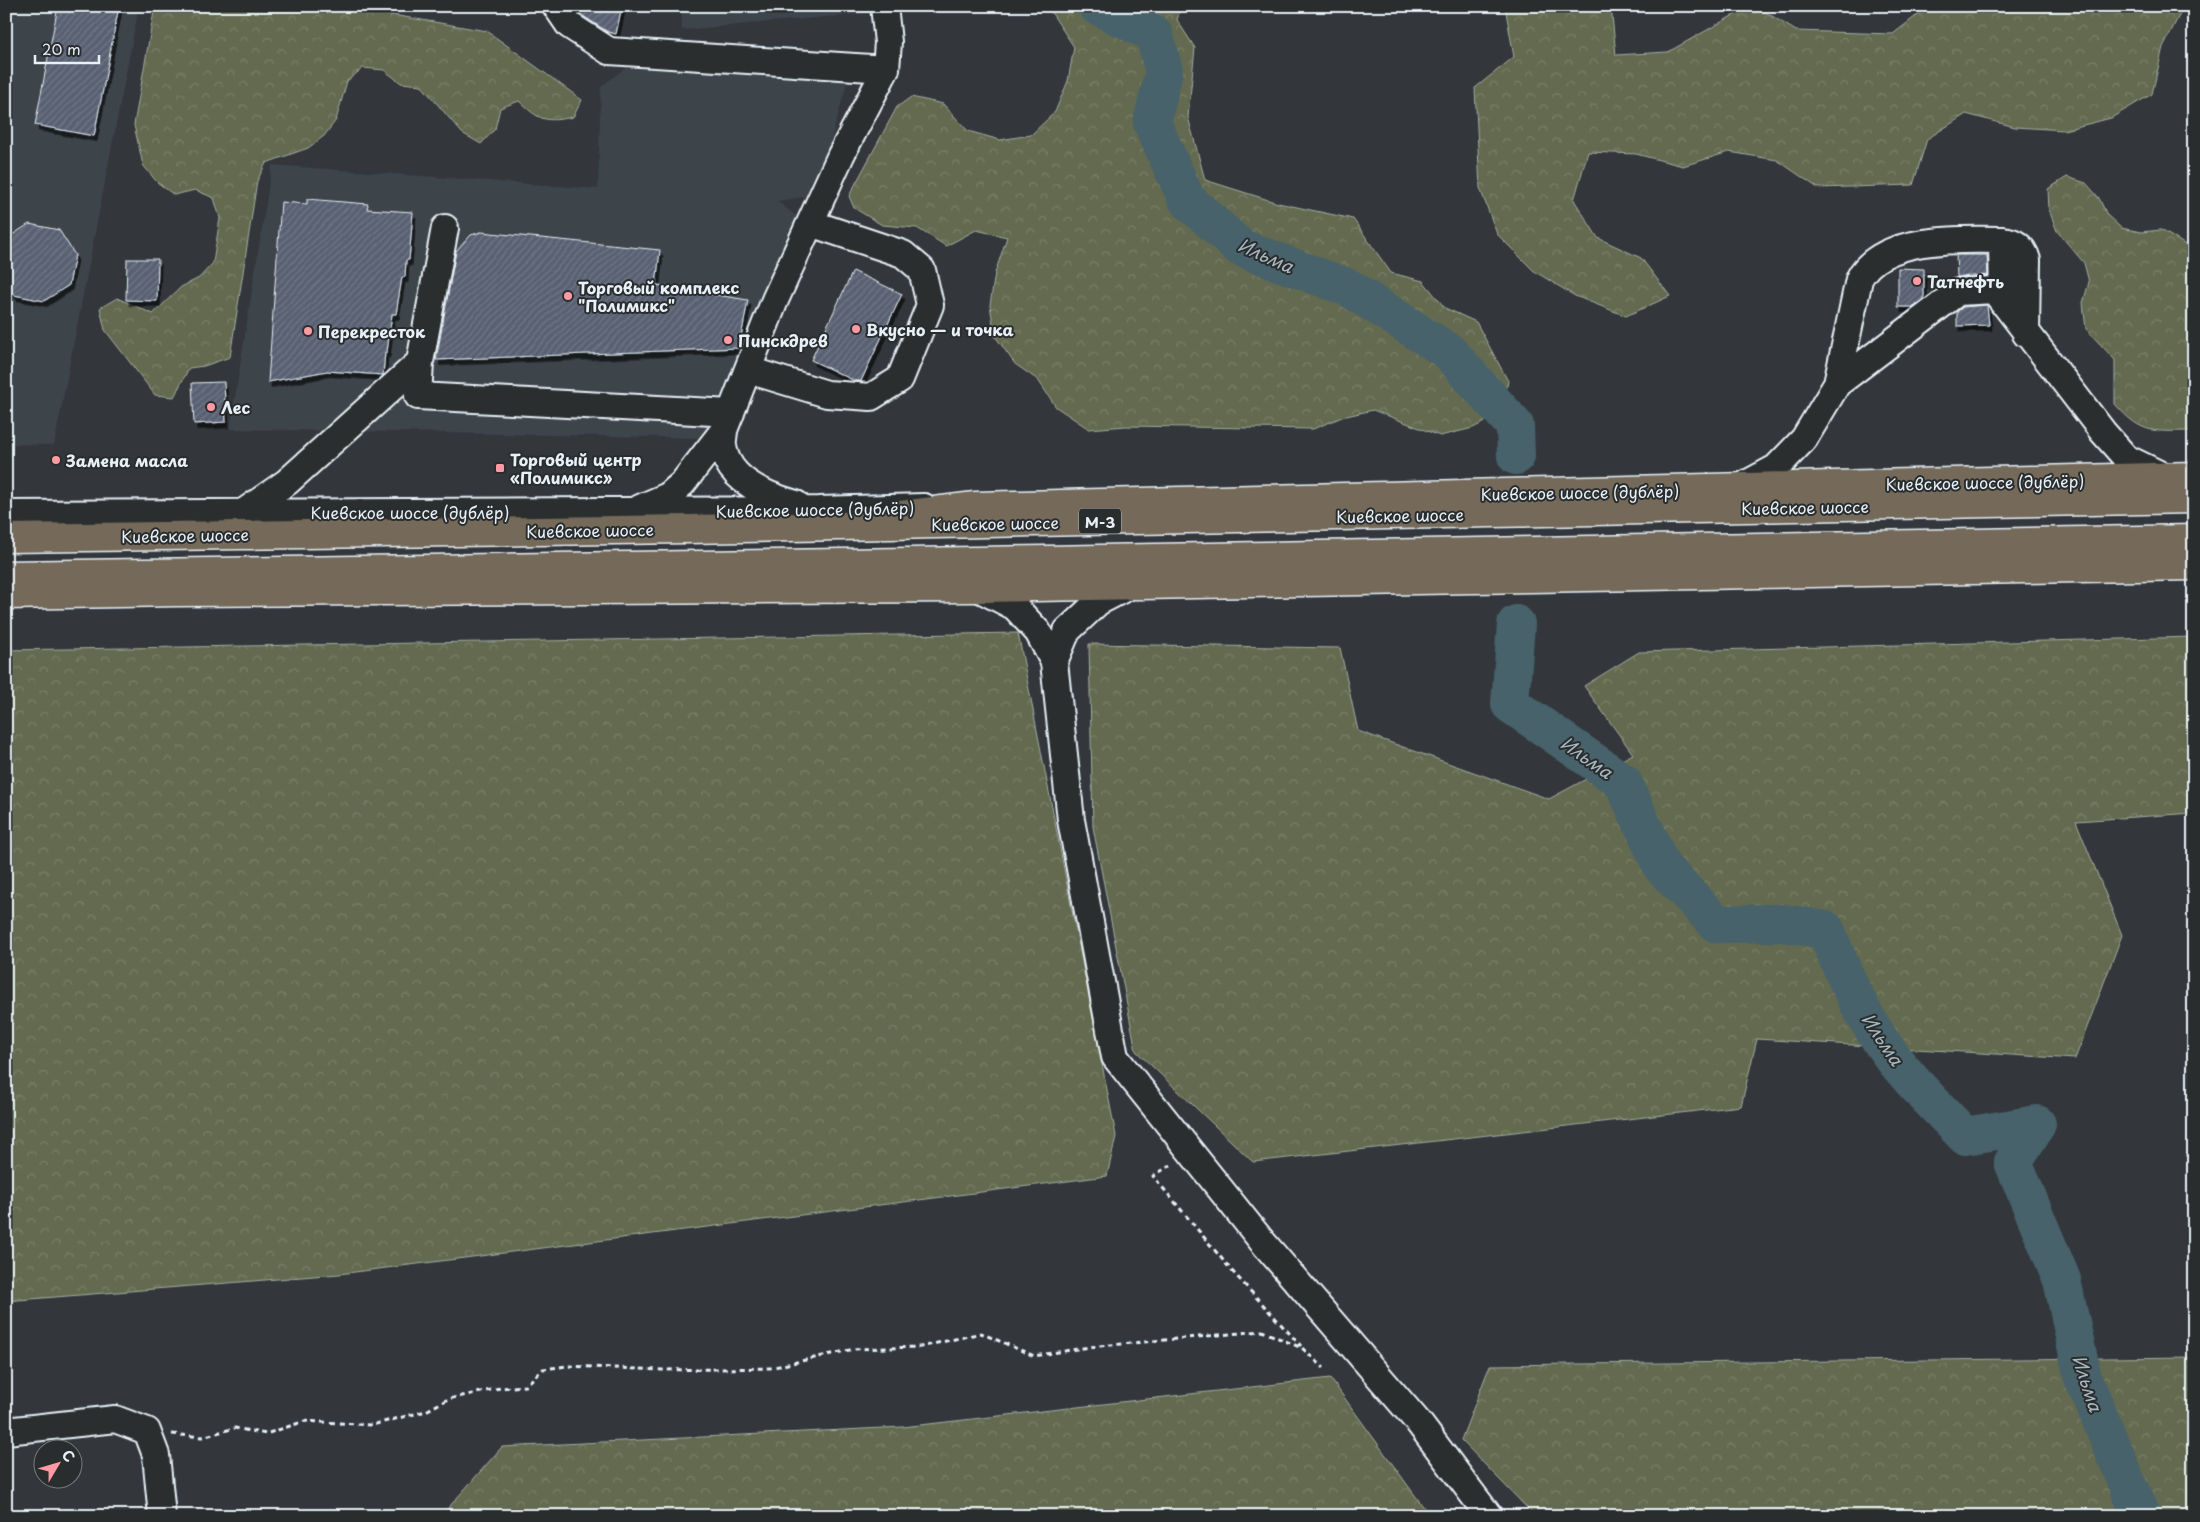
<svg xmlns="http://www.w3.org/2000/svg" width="2200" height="1522" viewBox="0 0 2200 1522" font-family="'Playpen Sans',sans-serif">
	<defs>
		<pattern id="forest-crowns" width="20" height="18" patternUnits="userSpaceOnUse" patternTransform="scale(1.25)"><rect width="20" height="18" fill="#646a4f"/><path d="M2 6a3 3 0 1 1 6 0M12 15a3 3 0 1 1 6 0" fill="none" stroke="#7a8069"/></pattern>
		<pattern id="building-hatch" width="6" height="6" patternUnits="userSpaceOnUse" patternTransform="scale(1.25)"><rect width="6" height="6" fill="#596172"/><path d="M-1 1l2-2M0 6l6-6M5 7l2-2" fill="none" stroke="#717887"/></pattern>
		<filter id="shadow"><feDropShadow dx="3" dy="5.5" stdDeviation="0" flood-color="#0009"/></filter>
	</defs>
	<rect width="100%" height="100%" fill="#33373c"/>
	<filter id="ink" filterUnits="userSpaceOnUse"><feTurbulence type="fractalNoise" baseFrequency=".02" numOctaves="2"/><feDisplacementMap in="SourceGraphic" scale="10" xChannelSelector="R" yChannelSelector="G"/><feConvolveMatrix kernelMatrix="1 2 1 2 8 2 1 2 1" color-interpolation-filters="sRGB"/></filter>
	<g filter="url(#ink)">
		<path fill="#3e444c" d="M6,6H139L54,445L6,444Z
			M682,6H950L682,30Z
			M625,68L849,75L816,195L777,201L800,219L712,438L230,429L272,165L598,189L601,87Z"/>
		<path fill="url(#forest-crowns)" stroke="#a6aea4" d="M155,6H339L487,31L582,100L573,117C545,123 539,120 519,101L500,108L495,129L481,144L462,133L421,85L401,83L384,70L363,68L347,81L336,120L324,136L308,148L266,163L257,181L230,357L204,366L189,368L174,397L155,395L105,330L100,308L117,298L153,314L181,287L199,278L213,263L220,218L214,198L195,190L174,195L157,182L143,165L134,125Z
			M1047,6H1181L1177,20L1195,48L1188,117L1205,180L1278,203L1353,219L1391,273L1423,281L1445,308L1476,322L1508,381L1502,413L1473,428L1440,436L1373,410L1342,417L1313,429L1126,426L1089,429L1056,407L1038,380L1015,364L995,336L990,305L995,273L1007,237L976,230L946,246L917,228L882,225L854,208L849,196L897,107L911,97L943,104L968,131L1000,140L1031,135L1055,112L1068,81L1074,47Z
			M1505,6H1611L1616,55L1668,52L1750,6H1756L1796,31L1893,34L1929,6H2184L2163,47L2152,94L2111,118L2064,130L2015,127L1966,114L1927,139L1913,185L1818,188L1777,160L1729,152L1683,166L1636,154L1588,152L1574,200L1598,238L1641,258L1670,296L1626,316L1575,296L1534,271L1497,234L1480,188L1475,88L1514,57Z
			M2067,177L2086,183L2099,198L2107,215L2121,228L2141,232L2161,230L2194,250V431C2154,431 2143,436 2115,404V360L2086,329L2083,303L2089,282L2084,263L2057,231L2049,210L2048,189Z
			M1018,633L1116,1136L1107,1176L339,1274L6,1301V650Z
			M2194,637V813L2076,821L2122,935L2075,1059L1757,1039L1741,1106L1253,1162L1136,1051L1093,827L1089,644L1340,648L1358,731L1549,799L1633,754L1584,686L1639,652Z
			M2194,1357V1516H1535L1461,1440L1490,1365Z
			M1330,1378L1430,1516H441L502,1447L903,1427Z"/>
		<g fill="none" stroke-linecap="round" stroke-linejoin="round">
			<path stroke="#47626b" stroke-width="38" d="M1097,6L1154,34L1164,71L1152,123L1187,200L1241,248L1349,288L1449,352L1515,426L1516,456
				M1516,624L1510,704L1623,782L1662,867L1717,924L1783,923L1826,930C1840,966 1855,1001 1876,1034C1900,1072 1934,1104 1965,1136L2037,1124L2013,1162L2062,1280L2083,1378L2141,1516"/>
		</g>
		<path fill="url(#building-hatch)" stroke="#e8f1f8" filter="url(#shadow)" d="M58,6H119L94,136L35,125Z
			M578,6H622L616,34L608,32L580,14L577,10Z
			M307,199L368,204L367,209L413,212L409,260H406L405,277H402L396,314H392L387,352H385L383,375L327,371L268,382L281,202L307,204Z
			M29,224L59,230L75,255L69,285L44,301L14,295L6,283V239Z
			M481,232L660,250L656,285L692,289L691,291L748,300L739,348L436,360L456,251L471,235Z
			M1956,255H1987L1988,275L1957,277Z
			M127,259H158L157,301L126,300Z
			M1898,268L1924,269V299L1914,307H1898Z
			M853,271L902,294L861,381H855L811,360Z
			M1987,305L1989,325L1957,326V312L1963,307Z
			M224,382L226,422L194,424L192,383Z"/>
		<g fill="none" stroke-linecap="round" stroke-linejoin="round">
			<g stroke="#e8f1f8" stroke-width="30">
				<path id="minor" d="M556,6L569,25L609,51L886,69
					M445,228L420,362L418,396L731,413
					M2002,240C2015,241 2023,246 2027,260L2026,334
					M748,370L827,394L871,397L900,379L930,305L922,270L903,254L810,223
					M1837,384L1859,279C1880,236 1962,239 2002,240L2003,303
					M724,430C724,435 722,441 723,446C727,480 767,496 796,504
					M1739,488L1776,468L1804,439L1837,384L1958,292L1994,290L2103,432L2126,458L2165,477
					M640,508L668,496L682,484L724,430L775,300L841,155L886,69L888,42L884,6
					M244,512L287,482L420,362
					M6,514L819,510L924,507
					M978,588L1015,607L1038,632L1054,662L1071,820L1115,1057L1261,1240L1419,1423L1489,1516
					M1054,662L1067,631L1098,602L1131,585
					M6,1431L115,1419L147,1431L156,1455L162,1516"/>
			</g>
			<g stroke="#e8f1f8" stroke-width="31">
				<path id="major" d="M901,515L975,506L2194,476
					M6,595L179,592L978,588L2194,566"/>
			</g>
			<g stroke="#e8f1f8" stroke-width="31">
				<path id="highway" d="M6,538L689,529L2194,499
					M6,575L1044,560L2194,539"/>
			</g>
			<path stroke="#e8f1f8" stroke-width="3" stroke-dasharray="5 4" stroke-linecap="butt" d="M1171,1165L1153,1176L1232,1271L1301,1346
				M172,1434L202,1437L235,1428L266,1434L305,1421L372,1425L426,1411L448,1399L500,1388L525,1386L543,1369L567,1366L662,1370L770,1368L854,1349L920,1347L981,1333L1034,1356L1089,1347L1262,1331L1302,1348L1324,1368"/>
			<use href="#minor" stroke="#2a2d2e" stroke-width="26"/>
			<use href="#major" stroke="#746a5a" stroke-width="28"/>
			<use href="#highway" stroke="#746a5a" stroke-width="28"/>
		</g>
	</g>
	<g fill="#ff9aa2" stroke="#2a2d2e" stroke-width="2">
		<circle cx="1917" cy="281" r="5"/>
		<circle cx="568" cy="296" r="5"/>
		<circle cx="856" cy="329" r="5"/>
		<circle cx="308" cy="331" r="5"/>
		<circle cx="728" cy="340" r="5"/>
		<circle cx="211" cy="407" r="5"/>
		<circle cx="56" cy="460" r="5"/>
		<rect x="495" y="463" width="10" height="10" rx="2.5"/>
	</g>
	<g text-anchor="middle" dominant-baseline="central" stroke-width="4" stroke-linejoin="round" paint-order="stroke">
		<rect fill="#2a2d2e" stroke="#afb6bb" stroke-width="1" x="1079" y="508.5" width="42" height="25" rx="4"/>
		<g font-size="15" font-weight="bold" fill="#e8f1f8">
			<text x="1100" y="521">М-3</text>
		</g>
		<g font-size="16" font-weight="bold" fill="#e8f1f8" stroke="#2a2d2e" text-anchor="start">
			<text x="1927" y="281">Татнефть</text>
			<text x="578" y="287">Торговый комплекс<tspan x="578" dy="18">"Полимикс"</tspan></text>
			<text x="866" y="329">Вкусно — и точка</text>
			<text x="318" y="331">Перекресток</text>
			<text x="738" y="340">Пинскдрев</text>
			<text x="221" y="407">Лес</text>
			<text x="510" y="459">Торговый центр<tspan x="510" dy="18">«Полимикс»</tspan></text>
			<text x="66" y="460">Замена масла</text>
		</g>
		<g font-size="16" fill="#e8f1f8" stroke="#2a2d2e">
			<text transform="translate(1985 482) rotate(-1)">Киевское шоссе (дублёр)</text>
			<text transform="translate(1580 492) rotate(-1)">Киевское шоссе (дублёр)</text>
			<text transform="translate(1805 507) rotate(-1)">Киевское шоссе</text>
			<text transform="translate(815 509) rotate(-1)">Киевское шоссе (дублёр)</text>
			<text x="410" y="512">Киевское шоссе (дублёр)</text>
			<text transform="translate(1400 515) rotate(-1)">Киевское шоссе</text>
			<text transform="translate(995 523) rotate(-1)">Киевское шоссе</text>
			<text transform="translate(590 530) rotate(-1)">Киевское шоссе</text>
			<text transform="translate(185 535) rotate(-1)">Киевское шоссе</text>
		</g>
		<g font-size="18" font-style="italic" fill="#a8b8c0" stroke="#2a2d2e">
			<text transform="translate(1266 255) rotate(24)">Ильма</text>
			<text transform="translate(1587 757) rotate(35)">Ильма</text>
			<text transform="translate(1883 1039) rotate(56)">Ильма</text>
			<text transform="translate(2088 1383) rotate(72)">Ильма</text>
		</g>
	</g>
	<rect width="2200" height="1522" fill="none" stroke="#2a2d2e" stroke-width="25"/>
	<rect x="12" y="12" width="2175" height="1497" fill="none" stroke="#e8f1f8" stroke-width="2" filter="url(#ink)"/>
	<g transform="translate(58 1464) rotate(52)"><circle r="24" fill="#2a2d2e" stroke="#767b7f"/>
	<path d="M0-4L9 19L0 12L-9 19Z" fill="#ff9aa2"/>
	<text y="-8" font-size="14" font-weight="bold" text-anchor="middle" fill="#e8f1f8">С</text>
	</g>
	<path d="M35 55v8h64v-8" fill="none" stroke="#e8f1f8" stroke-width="2.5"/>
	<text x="42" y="55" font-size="15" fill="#e8f1f8" stroke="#2a2d2e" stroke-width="4" paint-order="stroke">20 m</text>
</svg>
